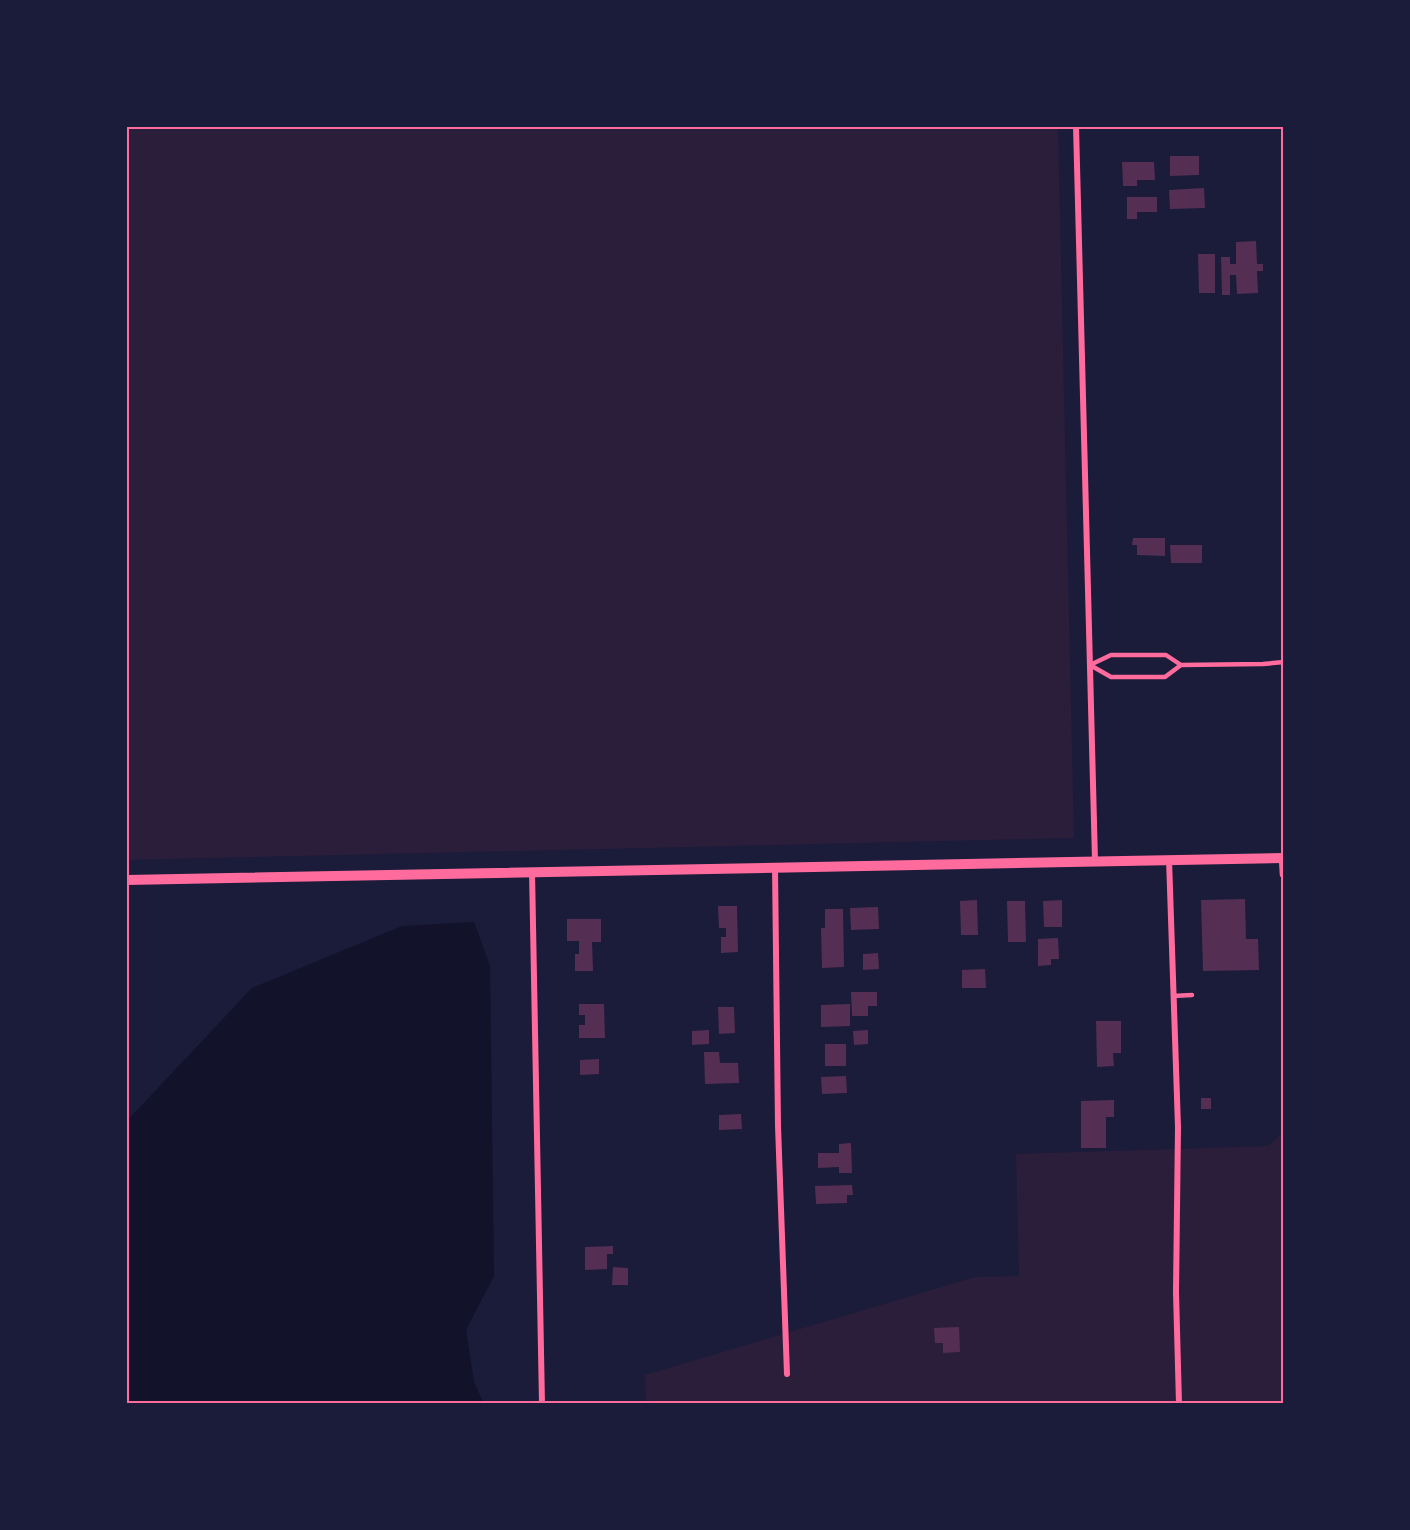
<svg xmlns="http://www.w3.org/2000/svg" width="1410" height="1530" viewBox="0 0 1410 1530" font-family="'Fira Sans Condensed',sans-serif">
	<rect width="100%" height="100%" fill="#1b1b3a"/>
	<path fill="#2a1e3b" d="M126,126H1058L1074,838L126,860Z
		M1284,1132V1404H646L645,1375L975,1277L1019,1276L1016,1154L1268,1146Z"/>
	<path fill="#12122b" d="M474,922L490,966L494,1276L466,1330L474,1382L484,1404H126V1122L252,988L402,926Z"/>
	<path fill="#542f53" d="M1170,156H1199V175L1170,176Z
		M1122,162H1154L1155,180H1137V186H1123Z
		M1204,188L1205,208L1170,209L1169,190Z
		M1127,197H1157V212H1137V219H1127Z
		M1256,241L1257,264H1263V271H1257L1258,293L1237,294L1236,275H1230V295H1222L1221,257H1230V264H1236V242Z
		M1198,254H1215V293H1199Z
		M1133,538H1165V556L1137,555V545H1132Z
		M1170,545H1202V563H1171Z
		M1245,899L1246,939H1258L1259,970L1203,971L1201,900Z
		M977,900L978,935H961L960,901Z
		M1062,900V927H1044L1043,901Z
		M1007,901H1025L1026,942H1008Z
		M718,906H737L738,952L721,953V937H726V928H719Z
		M878,907L879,929L851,930L850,908Z
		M825,909H843L844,967L822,968L821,928H825Z
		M567,919H601V942H592L593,971H575V954H579V941H567Z
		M1058,938L1059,959H1051V965L1038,966V939Z
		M878,953L879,969L863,970V954Z
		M985,969L986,988H962V970Z
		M851,992H877V1006H868V1016H852Z
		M579,1004H604L605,1038H579V1025H585V1015H579Z
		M850,1004V1026L821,1027V1005Z
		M718,1007H734L735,1033L719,1034Z
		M1096,1021H1121V1053H1113L1114,1066L1097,1067Z
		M709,1030V1044L692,1045V1031Z
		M868,1030V1044L854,1045L853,1031Z
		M825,1044H846V1066H825Z
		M704,1052H719L720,1063H738L739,1083L705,1084Z
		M599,1059V1074L580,1075V1060Z
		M846,1076L847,1093L822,1094L821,1077Z
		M1201,1098H1211V1109H1201Z
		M1114,1100V1117H1106V1148H1081V1101Z
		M741,1114L742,1129L719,1130V1115Z
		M851,1143L852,1173H839V1167L818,1168V1153H839V1144Z
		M852,1185L853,1195H847V1203L816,1204L815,1186Z
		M613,1246V1254H607V1269L585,1270V1247Z
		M613,1267L628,1268V1285H612Z
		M959,1327L960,1352L943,1353V1343H935L934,1328Z"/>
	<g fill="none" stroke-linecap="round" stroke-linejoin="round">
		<path stroke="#ff6b9d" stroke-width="4.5" d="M1181,665L1165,677H1111L1090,665L1111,655H1166L1181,665L1263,664L1284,662
			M1281,858L1282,875
			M1173,996L1192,995"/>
		<path stroke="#ff6b9d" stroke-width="6" d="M1076,126L1095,861
			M1169,859L1178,1127L1176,1292L1179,1404
			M775,867L778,1126L787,1374
			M532,871L542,1404"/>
		<path stroke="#ff6b9d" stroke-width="10" d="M126,880L1284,858"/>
	</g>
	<rect width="1410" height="1530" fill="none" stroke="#1b1b3a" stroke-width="255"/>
	<rect x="128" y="128" width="1154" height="1274" fill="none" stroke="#ff6b9d" stroke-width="2"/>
</svg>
